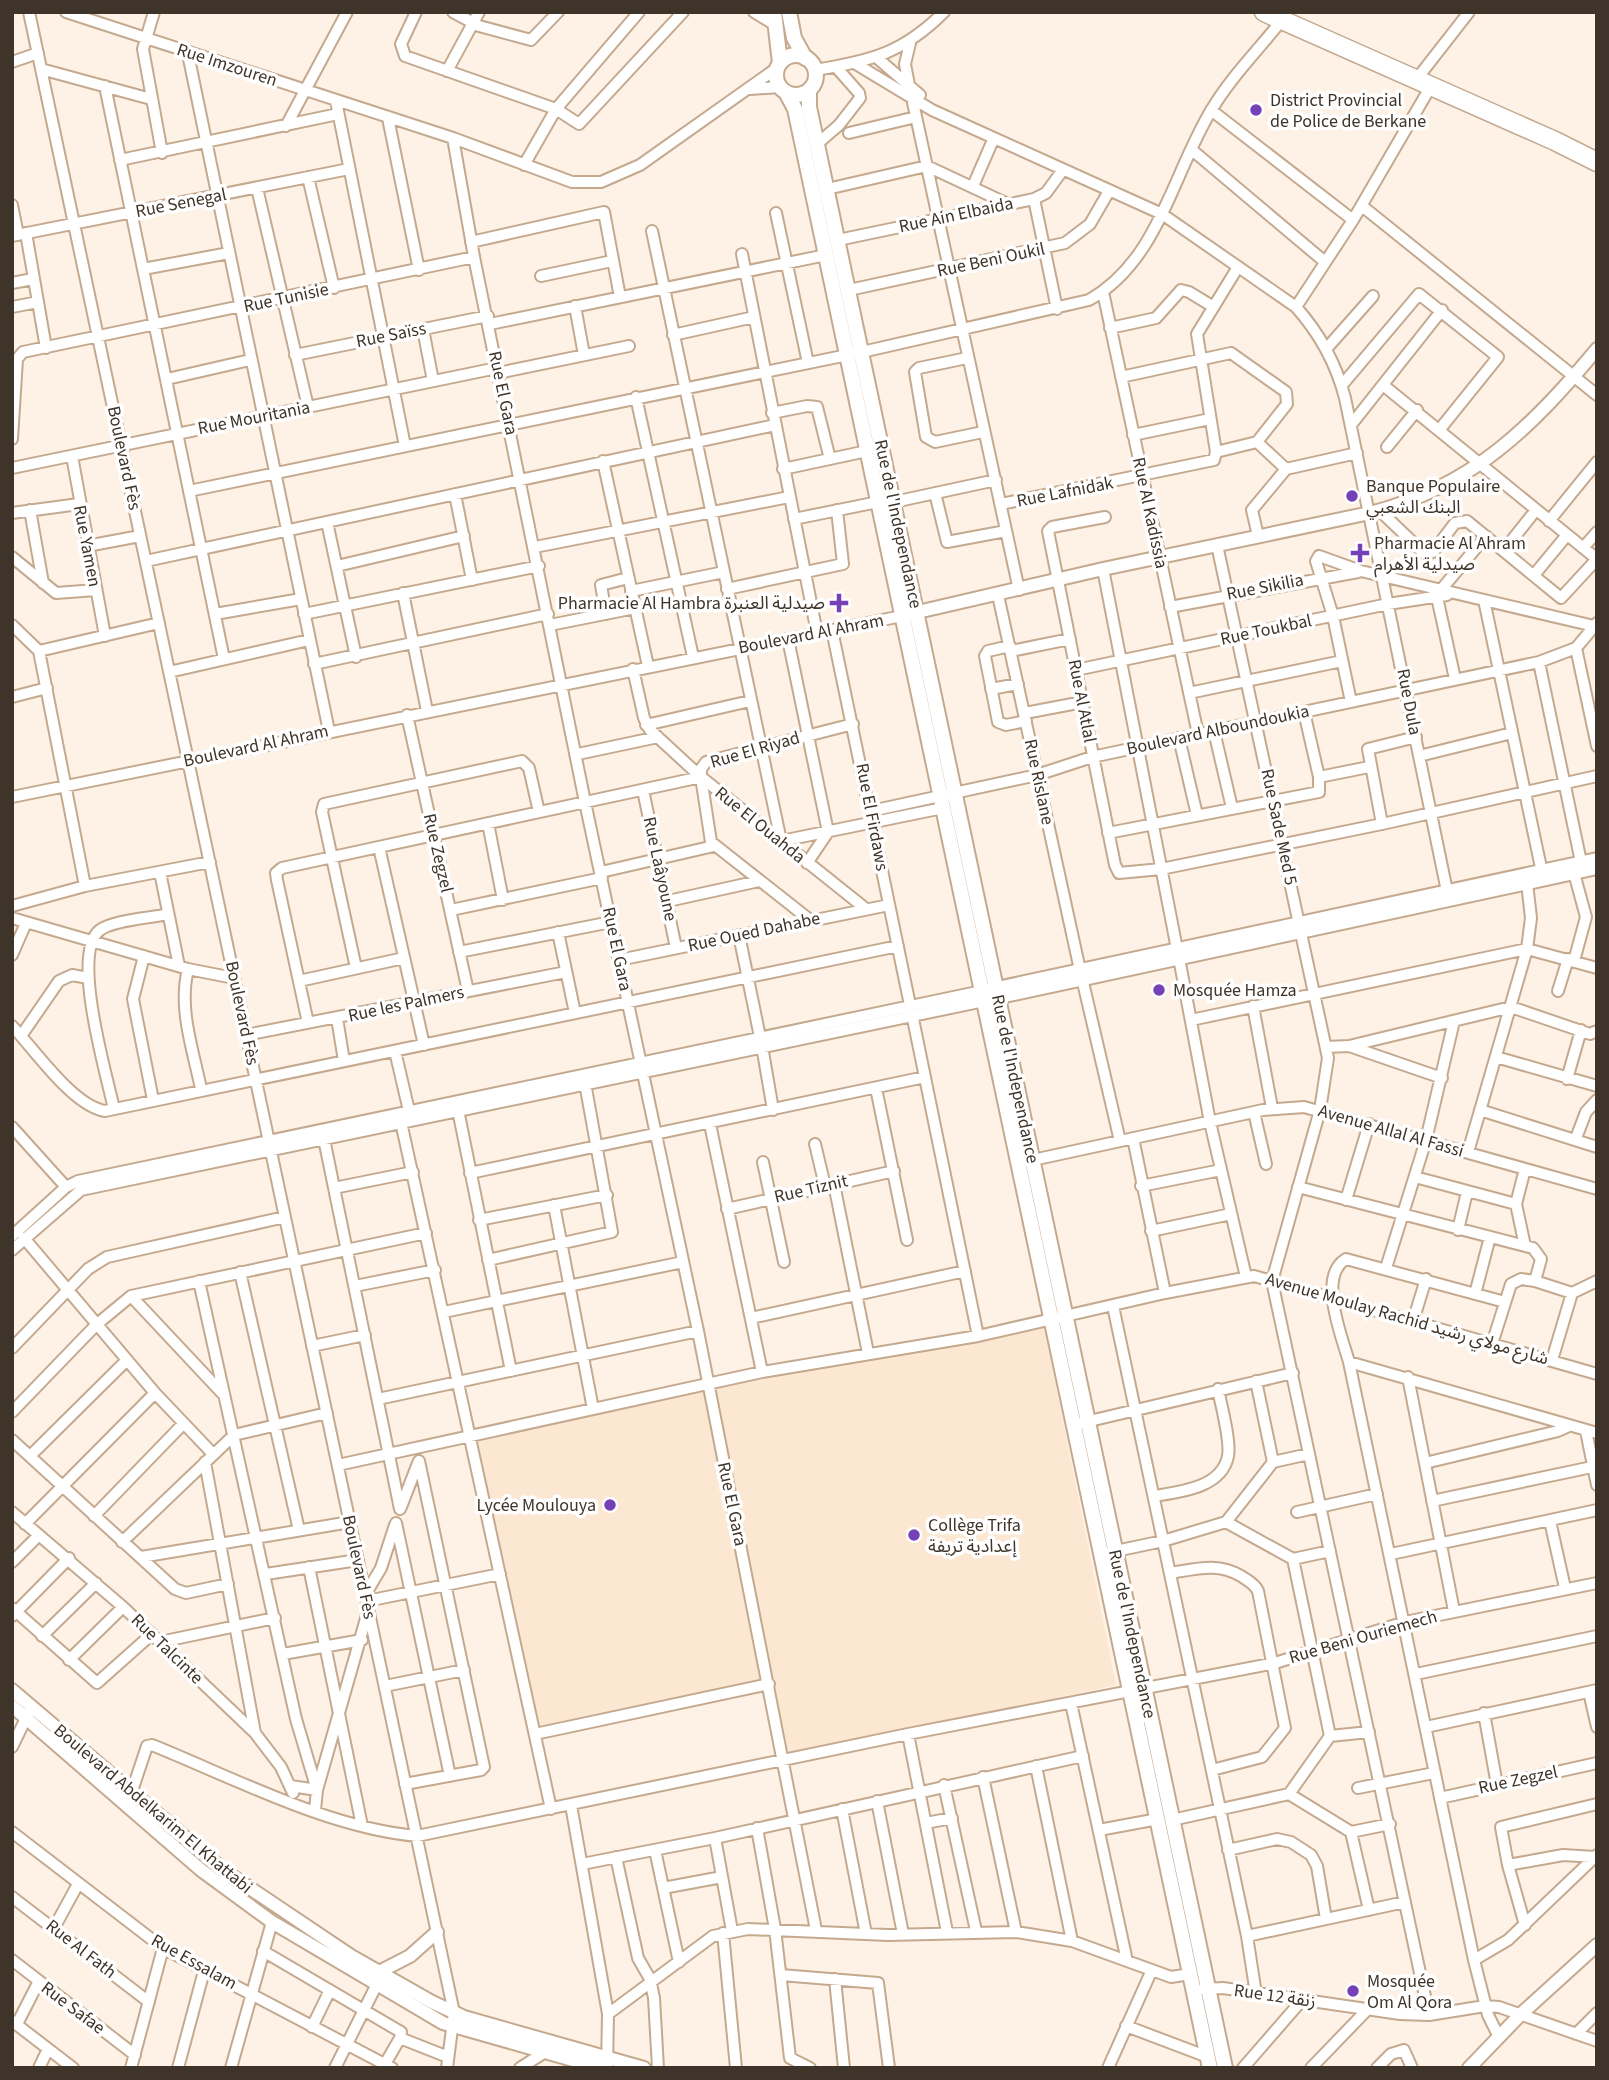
<svg xmlns="http://www.w3.org/2000/svg" width="1609" height="2080" viewBox="0 0 1609 2080" font-family="'Source Sans 3','Noto Sans Arabic',sans-serif">
	<rect width="100%" height="100%" fill="#fef2e7"/>
	<path fill="#fce7d3" d="M1044,1327L1116,1685L789,1755L773,1680L533,1732L470,1436L710,1385Z"/>
	<g fill="none" stroke-linecap="round" stroke-linejoin="round">
		<g stroke="#c5a98e" stroke-width="14">
			<path id="minor" d="M29,12L454,2013L447,2068
				M66,12L453,138L572,182H601L640,165L777,68
				M154,12L143,49L162,153
				M416,12L401,44L405,56L556,109L579,124L683,12
				M453,12L479,26L531,40L558,12
				M754,12L777,26
				M188,54L329,731
				M876,57L920,95
				M12,62L38,53
				M856,64L932,110L1162,214L1296,307C1320,334 1336,363 1345,398L1447,891
				M41,69L151,99
				M815,70C871,61 903,53 944,12
				M447,71L479,12
				M1416,80L1469,12
				M909,85L905,64L910,43
				M105,86L224,659
				M750,89L780,87
				M912,98L1019,590
				M336,101L405,446
				M1211,110L1353,220
				M388,118L419,270
				M286,126L347,12
				M849,133L916,117
				M453,138L474,257L585,802L698,1331L816,1930
				M817,144L839,125L860,98L859,93L836,67
				M1192,150L1325,262
				M120,160L338,114
				M524,165L556,109L639,12
				M308,177L334,288
				M973,186L993,140
				M257,188L308,407
				M827,189L927,166L1008,204
				M1034,199L1057,309
				M12,205L18,235
				M1362,206L1597,395
				M776,213L808,363
				M652,231L781,841L943,808
				M26,233L46,348
				M12,236L349,169
				M838,240L1034,199L1046,193L1062,171
				M471,242L604,212L620,297
				M742,254L817,633
				M143,269L229,253
				M541,276L612,261
				M12,283L33,279
				M849,290L1065,243L1090,224L1109,191
				M1103,292L1198,734
				M575,306L584,355
				M12,307L38,302
				M1296,307L1353,220L1431,86
				M490,324L826,255
				M1110,328L1156,318L1181,290L1189,292L1212,306
				M423,329L433,381
				M673,335L754,317
				M1327,348L1373,296
				M295,355L488,316
				M967,358L919,368L915,372L926,437L935,442L983,432
				M498,373L629,346
				M1121,377L1231,353L1286,392L1287,404L1257,442L1216,452
				M167,379L250,360
				M1342,385L1419,294L1498,357L1440,429
				M1383,385L1597,559
				M636,397L693,657
				M772,413L807,406L817,407L830,459
				M1351,425L1442,310
				M1133,435L1210,419
				M12,439L17,359L23,352L474,257
				M1257,442L1286,469
				M1387,447L1417,410
				M72,456L105,636
				M603,461L648,666
				M12,468L497,368
				M783,469L867,451
				M189,491L862,352L1089,300C1159,261 1173,172 1212,109C1231,77 1259,49 1282,20
				M935,493L947,542L1006,531
				M455,494L472,580
				M894,502L996,480
				M1001,504L1214,460L1216,452L1197,334L1238,267
				M30,510L43,583
				M1379,510L1425,554L1433,552L1455,523L1467,521L1561,598L1597,559
				M12,513L79,504
				M1105,517L1052,527L1048,531L1115,865L1119,873L1161,869L1382,824L1597,776
				M794,519L878,502
				M1549,521L1597,462
				M327,522L356,657
				M1258,536L1252,510L1286,469L1357,453
				M1217,545L1328,1058L1320,1110L1272,1281L1429,2015
				M87,546L140,536
				M535,547L789,497
				M1583,548L1597,532
				M1504,550L1536,510
				M12,557L56,593L96,590
				M146,561L775,425
				M337,566L464,536
				M1103,569L1177,949
				M1534,575L1567,535
				M727,589L843,564L837,510
				M631,591L724,572
				M1440,591L1486,536
				M403,593L427,711
				M998,595L1080,970
				M1437,597L1455,679
				M1484,600L1543,877
				M1170,607L1358,572
				M215,614L301,599
				M304,614L539,566
				M606,614L601,585L628,578
				M12,625L39,651L85,886
				M550,625L635,608
				M832,630L910,1005
				M788,639L828,832L807,863
				M1010,646L988,651L985,656L998,722L1006,725L1026,721
				M1576,648L1597,746
				M39,651L159,623
				M1011,651L1070,639
				M1539,662L1581,862
				M314,664L548,614
				M633,669L644,718L650,730L701,777L866,909
				M1076,670L1388,604L1447,595
				M169,672L309,640
				M991,689L1018,684
				M1189,693L1342,661
				M12,697L47,688
				M1351,702L1333,616L1316,561L1319,556L1361,571L1594,626
				M1025,713L1083,702
				M407,715L468,991
				M646,725L750,701
				M1214,731L1232,808
				M1179,738L1197,815
				M578,754L658,737
				M1419,756L1512,733
				M701,777L711,842L810,920
				M1319,777L1369,767
				M643,790L676,948
				M12,797L902,616
				M871,811L1037,775L1092,757L1539,662L1576,648L1597,623
				M488,823L503,900
				M1382,824L1368,749L1416,737
				M1108,833L1319,792V777L1304,712
				M379,847L424,1045
				M160,872L179,966
				M601,872L714,846
				M668,901L759,881
				M12,906L85,886L210,862
				M451,910L602,878
				M12,918L188,969L234,978
				M558,932L575,1013
				M739,935L760,1037
				M459,952L611,922
				M12,955L26,923
				M144,956L133,999L153,1100
				M1179,958L1210,1122L1246,1277
				M619,960L889,905
				M1574,961L1586,917L1574,873
				M356,968L322,812L324,804L522,761L529,768L539,812
				M188,969C178,1009 193,1049 201,1089
				M1082,978L1120,1141
				M299,981L404,958
				M1558,991L1568,959
				M1253,1006L1272,1108
				M912,1014L978,1336
				M337,1018L344,1061
				M1191,1020L1527,949L1597,968
				M308,1023L277,880L276,873L282,868L701,777V769L706,762L853,724
				M12,1026C35,1050 73,1106 105,1111L898,946
				M246,1035L566,972
				M21,1036L59,981L72,975L88,978
				M762,1046L773,1110
				M1349,1046L1442,1078
				M1326,1047L1349,1046L1511,1007L1590,1034L1597,1031
				M395,1051L409,1111
				M1496,1057L1597,1086
				M1567,1079L1581,1030
				M876,1088L907,1240
				M114,1109C107,1076 70,952 100,930C113,920 151,918 168,914
				M458,1110L511,1371
				M1480,1110L1597,1147
				M1254,1112L1266,1164
				M401,1122L551,1809
				M710,1124L762,1372
				M12,1127L66,1187
				M1133,1138L1165,1293
				M1576,1138L1586,1112L1597,1100
				M324,1139L400,1509
				M815,1144L825,1186
				M1468,1152L1527,949L1531,918L1527,883
				M763,1162L784,1262
				M1019,1163L1263,1110L1304,1107L1597,1189
				M1525,1169L1516,1204L1525,1246
				M470,1173L925,1077
				M1415,1177L1516,1204
				M834,1184L868,1353
				M1141,1186L1221,1170
				M1298,1187L1533,1248L1541,1259L1535,1281L1572,1293L1597,1281
				M334,1188L413,1172
				M1346,1200L1369,1124
				M554,1205L593,1409
				M727,1209L894,1171
				M479,1220L607,1195
				M1458,1230L1467,1192
				M1151,1231L1231,1214
				M12,1236L66,1187L78,1181L982,991
				M24,1238L155,1393L213,1454
				M12,1250L81,1190L984,1001
				M488,1260L612,1232L585,1083
				M1386,1268L1426,1140L1454,1021
				M240,1272L299,1530
				M199,1281L296,1719L317,1790L291,1786
				M355,1286L435,1270
				M1475,1294L1490,1237
				M131,1296L222,1393
				M1113,1306L1247,1936L1256,1994
				M444,1312L683,1262
				M751,1318L965,1271
				M1413,1321L1426,1279
				M1492,1344L1511,1284L1521,1279L1535,1281
				M312,1346L365,1335
				M12,1348L88,1269L107,1257L285,1217
				M1552,1360L1572,1293
				M1349,1362L1597,1433
				M1408,1377L1454,1611
				M1256,1381L1273,1462
				M378,1399L698,1331
				M12,1412L96,1325L131,1296L426,1233
				M1081,1423L1293,1373
				M1586,1431L1597,1485
				M12,1440L175,1589L186,1593L228,1584
				M1309,1454L1273,1462L1226,1522L1293,1559L1330,1551
				M30,1456L127,1360
				M205,1462L255,1733
				M1425,1463L1558,1431L1569,1426
				M338,1465L762,1372L978,1336L1165,1293L1254,1276L1597,1374
				M1154,1496C1179,1492 1222,1488 1228,1456C1231,1441 1221,1405 1218,1389
				M1432,1501L1592,1467
				M401,1507L418,1463
				M12,1512L123,1607L255,1733L281,1767L293,1793
				M1297,1512L1377,1494
				M94,1516L183,1424
				M1550,1521L1565,1588
				M396,1523L450,1776
				M25,1524L155,1393
				M122,1542L234,1435L327,1413
				M1111,1552L1163,1541L1226,1522
				M1391,1554L1597,1510
				M141,1557L350,1522
				M1293,1559L1330,1736
				M12,1562L38,1536
				M309,1567L362,1826
				M1170,1573C1196,1569 1218,1562 1241,1576C1248,1581 1254,1583 1258,1591L1285,1728L1262,1757L1212,1770
				M266,1574L358,1560
				M365,1595L381,1568L395,1525
				M367,1601L500,1574
				M12,1608L97,1683L152,1634
				M12,1616L69,1558
				M42,1636L96,1583
				M160,1642L275,1618
				M283,1654L362,1640
				M69,1660L123,1607
				M1416,1674L1597,1636
				M385,1686L464,1670
				M1589,1692L1597,1727
				M1071,1703L1127,1961
				M1484,1713L1497,1785
				M1426,1727L1597,1690
				M1369,1732L1330,1736L1289,1794L1351,1832L1390,1824
				M535,1734L769,1684
				M908,1734L947,1932
				M12,1747L29,1712
				M1036,1766L1072,1941
				M983,1777L1016,1932
				M405,1784L481,1770L484,1767L419,1461
				M944,1785L976,1931
				M1358,1788L1434,1773
				M130,1797L147,1746L152,1745C234,1778 328,1828 417,1836L908,1734L1275,1663L1405,1622L1597,1583
				M1440,1798L1597,1763
				M877,1801L903,1934
				M571,1805L608,2014L607,2068
				M842,1809L866,1934
				M315,1810L317,1790L367,1615
				M1172,1820L1289,1794
				M926,1823L952,1818
				M757,1828L775,1929L790,2058L810,2068
				M1099,1830L1158,1819
				M12,1832L163,1948L392,2068
				M1351,1832L1369,1910
				M715,1838L732,1931
				M655,1850L679,1962
				M1228,1850L1277,1839L1291,1842L1311,1855L1317,1866L1326,1919
				M616,1857L638,1958L650,1979L654,1998L658,2068
				M582,1864L715,1838L1083,1756
				M1508,1865L1563,1855L1595,1857
				M663,1888L722,1877
				M12,1897L149,2002
				M1525,1925L1508,1865L1501,1827L1597,1804
				M54,1928L78,1884
				M723,1933L736,2068
				M1247,1936L1405,1902
				M263,1951L401,2032L400,2038L385,2064
				M12,1960L135,2055
				M1474,1960L1508,1940L1597,1855
				M781,1975L878,1983L889,2068
				M835,1979L844,2068
				M1203,1989L1223,1988L1400,2014L1429,2015L1485,2006L1499,2007L1597,2041
				M608,2014L713,1936L748,1929L888,1935L1016,1932L1072,1941L1171,1977L1190,1974
				M12,2021L73,2068
				M17,2024L39,1981
				M1126,2026L1208,2057
				M312,2027L330,1990
				M1576,2034L1597,2013
				M1499,2037L1488,2015L1474,1960L1349,1362C1342,1337 1317,1276 1346,1259L1505,1302
				M400,2038L448,2057
				M39,2068L48,2049
				M131,2068L163,1948
				M178,2068L204,1971
				M231,2068L272,1922
				M335,2068L376,1986
				M520,2068L545,2052
				M1108,2068L1151,1972
				M1243,2068L1303,1999
				M1311,2068L1366,2011
				M1377,2068L1391,2054L1404,2050L1412,2068"/>
		</g>
		<g stroke="#c5a98e" stroke-width="16">
			<path id="tertiary" d="M909,614L1103,569L1370,513C1472,487 1532,427 1597,349
				M988,990L1597,859
				M991,999L1597,868
				M12,1690L226,1872L351,1956L432,2002L464,2017L644,2068
				M12,1706L201,1870L272,1922L443,2023L601,2068
				M379,1972L410,1956L437,1932
				M1469,2068L1521,2014L1597,1945"/>
		</g>
		<g stroke="#c5a98e" stroke-width="18">
			<path id="secondary" d="M774,12L780,63
				M789,12L794,38L805,58
				M776 75a20 20 0 1 1 40 0a20 20 0 1 1-40 0Z
				M809,90V107L1225,2068
				M786,92L795,109L1210,2068"/>
		</g>
		<g stroke="#c5a98e" stroke-width="21">
			<path id="trunk" d="M1264,12L1555,141L1597,162"/>
		</g>
		<use href="#minor" stroke="#fff" stroke-width="10"/>
		<use href="#tertiary" stroke="#fff" stroke-width="12"/>
		<use href="#secondary" stroke="#fff" stroke-width="14"/>
		<use href="#trunk" stroke="#fff" stroke-width="18"/>
	</g>
	<g fill="#7441b8" stroke="#fff" stroke-width="2.5">
		<circle cx="1256" cy="110" r="7"/>
		<circle cx="1352" cy="496" r="7"/>
		<path d="M1356.5 542.5h7v7h7v7h-7v7h-7v-7h-7v-7h7z"/>
		<path d="M835.5 592.5h7v7h7v7h-7v7h-7v-7h-7v-7h7z"/>
		<circle cx="1159" cy="990" r="7"/>
		<circle cx="610" cy="1505" r="7"/>
		<circle cx="914" cy="1535" r="7"/>
		<circle cx="1353" cy="1991" r="7"/>
	</g>
	<g text-anchor="middle" dominant-baseline="central" stroke-width="7" stroke-linejoin="round" paint-order="stroke">
		<g font-size="18" fill="#3f3429" stroke="#fff">
			<text transform="translate(227 65) rotate(18)">Rue Imzouren</text>
			<text transform="translate(181 203) rotate(-11)">Rue Senegal</text>
			<text transform="translate(956 215) rotate(-12)">Rue Ain Elbaida</text>
			<text transform="translate(991 260) rotate(-12)">Rue Beni Oukil</text>
			<text transform="translate(286 298) rotate(-12)">Rue Tunisie</text>
			<text transform="translate(391 335) rotate(-11)">Rue Saïss</text>
			<text transform="translate(503 393) rotate(78)">Rue El Gara</text>
			<text transform="translate(254 418) rotate(-11)">Rue Mouritania</text>
			<text transform="translate(124 458) rotate(78)">Boulevard Fès</text>
			<text transform="translate(1065 492) rotate(-11)">Rue Lafnidak</text>
			<text transform="translate(1150 513) rotate(78)">Rue Al Kadissia</text>
			<text transform="translate(898 524) rotate(78)">Rue de l'Independance</text>
			<text transform="translate(87 546) rotate(79)">Rue Yamen</text>
			<text transform="translate(1265 587) rotate(-11)">Rue Sikilia</text>
			<text transform="translate(1266 630) rotate(-12)">Rue Toukbal</text>
			<text transform="translate(811 634) rotate(-11)">Boulevard Al Ahram</text>
			<text transform="translate(1082 701) rotate(79)">Rue Al Atlal</text>
			<text transform="translate(1409 702) rotate(79)">Rue Dula</text>
			<text transform="translate(1218 730) rotate(-12)">Boulevard Alboundoukia</text>
			<text transform="translate(256 746) rotate(-12)">Boulevard Al Ahram</text>
			<text transform="translate(755 750) rotate(-16)">Rue El Riyad</text>
			<text transform="translate(1039 782) rotate(78)">Rue Rislane</text>
			<text transform="translate(872 817) rotate(79)">Rue El Firdaws</text>
			<text transform="translate(760 825) rotate(39)">Rue El Ouahda</text>
			<text transform="translate(1279 827) rotate(78)">Rue Sade Med 5</text>
			<text transform="translate(438 853) rotate(77)">Rue Zegzel</text>
			<text transform="translate(660 869) rotate(78)">Rue Laâyoune</text>
			<text transform="translate(754 932) rotate(-12)">Rue Oued Dahabe</text>
			<text transform="translate(617 949) rotate(78)">Rue El Gara</text>
			<text transform="translate(406 1004) rotate(-12)">Rue les Palmers</text>
			<text transform="translate(242 1013) rotate(78)">Boulevard Fès</text>
			<text transform="translate(1015 1079) rotate(78)">Rue de l'Independance</text>
			<text transform="translate(1391 1131) rotate(16)">Avenue Allal Al Fassi</text>
			<text transform="translate(811 1189) rotate(-13)">Rue Tiznit</text>
			<text transform="translate(1407 1319) rotate(16)">Avenue Moulay Rachid شارع مولاي رشيد</text>
			<text transform="translate(732 1504) rotate(78)">Rue El Gara</text>
			<text transform="translate(359 1567) rotate(78)">Boulevard Fès</text>
			<text transform="translate(1132 1634) rotate(78)">Rue de l'Independance</text>
			<text transform="translate(1363 1637) rotate(-16)">Rue Beni Ouriemech</text>
			<text transform="translate(167 1649) rotate(44)">Rue Talcinte</text>
			<text transform="translate(1518 1780) rotate(-12)">Rue Zegzel</text>
			<text transform="translate(153 1809) rotate(40)">Boulevard Abdelkarim El Khattabi</text>
			<text transform="translate(81 1949) rotate(38)">Rue Al Fath</text>
			<text transform="translate(194 1962) rotate(29)">Rue Essalam</text>
			<text transform="translate(1275 1996) rotate(8)">Rue 12 زنقة</text>
			<text transform="translate(73 2008) rotate(37)">Rue Safae</text>
		</g>
		<g font-size="18" fill="#3f3429" stroke="#fff" text-anchor="start">
			<text x="1270" y="100">District Provincial<tspan x="1270" dy="21">de Police de Berkane</tspan></text>
			<text x="1366" y="486">Banque Populaire<tspan x="1366" dy="21">البنك الشعبي</tspan></text>
			<text x="1374" y="543">Pharmacie Al Ahram<tspan x="1374" dy="21">صيدلية الأهرام</tspan></text>
			<text x="825" y="603" text-anchor="end">Pharmacie Al Hambra صيدلية العنبرة</text>
			<text x="1173" y="990">Mosquée Hamza</text>
			<text x="596" y="1505" text-anchor="end">Lycée Moulouya</text>
			<text x="928" y="1525">Collège Trifa<tspan x="928" dy="21">إعدادية تريفة</tspan></text>
			<text x="1367" y="1981">Mosquée<tspan x="1367" dy="21">Om Al Qora</tspan></text>
		</g>
	</g>
	<rect width="1609" height="2080" fill="none" stroke="#3f3429" stroke-width="28"/>
</svg>
